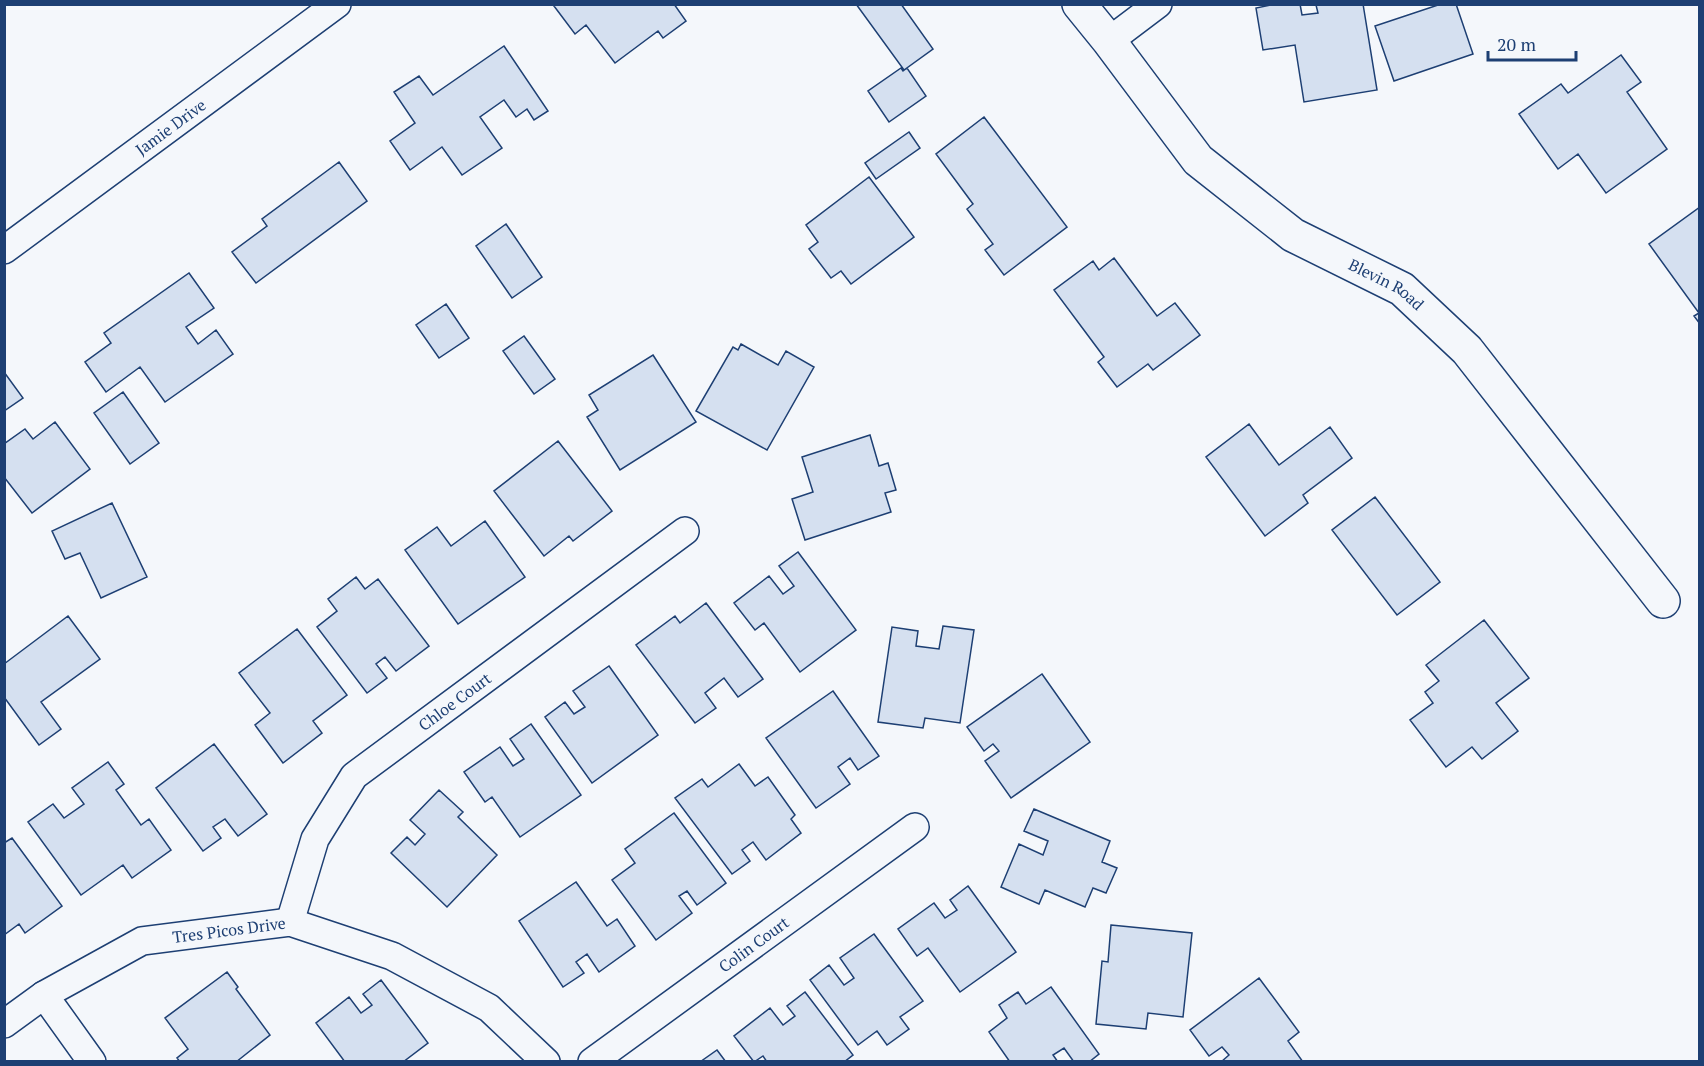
<svg xmlns="http://www.w3.org/2000/svg" width="1704" height="1066" viewBox="0 0 1704 1066" font-family="'PT Serif',serif">
	<rect width="100%" height="100%" fill="#f4f7fb"/>
	<path fill="#d5e0f0" stroke="#1d3f73" stroke-width="1.5" d="M556,4H674L686,21L663,38L658,31L615,63L586,25L575,34L554,6Z
		M856,4H901L933,49L904,70Z
		M1276,4H1300L1302,15L1318,13L1316,5L1363,4L1377,90L1304,102L1295,45L1263,50L1256,8Z
		M1441,4H1456L1473,54L1394,81L1375,26Z
		M504,46L548,111L534,120L527,109L516,117L504,100L480,117L502,148L462,175L442,147L410,170L390,141L415,123L394,92L419,76L433,95Z
		M1621,55L1641,82L1627,92L1667,149L1606,193L1578,154L1558,169L1519,114L1561,84L1568,93Z
		M901,68L903,71L907,68L926,96L889,122L868,91Z
		M984,117L1067,227L1004,275L985,250L993,244L967,209L973,204L936,154Z
		M909,132L920,148L876,179L865,163Z
		M339,162L367,201L256,283L232,252L267,226L262,219Z
		M869,177L914,237L851,284L841,271L831,278L809,249L818,242L806,225Z
		M1700,207V324L1694,316L1699,313L1649,244Z
		M506,224L542,277L512,298L476,246Z
		M1114,258L1157,316L1175,303L1200,335L1153,370L1148,364L1117,387L1098,362L1104,357L1054,290L1093,261L1099,270Z
		M189,273L214,308L186,327L198,344L216,330L233,354L165,402L140,367L106,392L85,362L111,343L104,333Z
		M446,304L469,338L439,358L416,325Z
		M524,336L555,379L534,394L503,351Z
		M741,344L778,365L786,351L814,367L767,450L696,411L733,347L738,350Z
		M653,355L696,422L620,470L587,417L598,410L589,395Z
		M4,372L23,398L4,411Z
		M123,392L159,443L130,464L94,413Z
		M55,422L90,469L32,513L4,477V444L25,429L33,439Z
		M1249,424L1279,465L1330,427L1352,458L1303,495L1308,503L1265,536L1206,457Z
		M870,435L879,466L888,463L896,490L885,493L891,512L805,540L792,499L813,492L802,457Z
		M558,441L612,511L573,541L569,536L544,556L494,491Z
		M1375,497L1440,582L1397,615L1332,530Z
		M112,503L147,577L101,598L80,553L65,559L52,531Z
		M485,521L525,577L458,624L405,550L437,527L451,546Z
		M798,552L856,630L800,672L764,623L755,630L734,603L769,576L783,594L794,586L779,566Z
		M356,577L365,589L378,579L429,646L396,671L385,657L376,664L387,678L367,693L317,627L337,611L328,599Z
		M706,603L763,679L738,697L724,678L705,693L716,708L695,723L636,645L675,616L680,623Z
		M68,616L100,659L41,702L61,729L39,745L4,697V664Z
		M1484,620L1529,678L1496,703L1518,731L1482,759L1472,747L1446,767L1410,720L1433,703L1425,692L1439,681L1426,665Z
		M943,626L974,630L960,723L925,718L923,728L878,722L892,627L918,631L916,646L939,649Z
		M297,629L347,695L313,721L322,733L283,763L255,725L270,713L239,673Z
		M609,666L658,735L592,783L545,717L565,702L574,714L585,707L573,691Z
		M1042,674L1090,742L1011,798L985,761L999,751L993,744L984,751L967,727Z
		M833,691L879,756L858,770L850,758L838,767L850,784L816,808L766,738Z
		M531,724L581,795L520,837L492,797L485,802L464,772L500,747L513,766L524,759L510,739Z
		M214,744L267,814L238,836L225,819L213,827L221,838L203,851L156,788Z
		M108,762L124,784L116,790L141,825L149,819L171,850L132,878L123,865L81,895L28,822L53,804L64,818L84,804L72,788Z
		M739,764L755,786L768,777L795,815L791,819L801,833L766,860L753,842L742,850L750,861L732,874L675,798L702,779L708,787Z
		M439,790L463,812L458,817L497,855L447,907L391,853L407,837L415,845L425,834L410,820Z
		M1034,809L1110,841L1102,862L1117,868L1106,893L1093,888L1085,907L1045,890L1039,904L1001,887L1019,844L1043,855L1048,841L1024,831Z
		M674,813L726,883L697,905L687,891L679,896L692,913L656,940L612,880L635,863L625,849Z
		M12,838L62,906L25,933L19,924L4,935V843Z
		M576,882L607,926L617,919L635,946L599,972L587,954L576,962L584,973L563,987L519,921Z
		M968,886L1016,952L960,992L928,948L917,956L898,929L934,903L945,918L957,910L950,900Z
		M1111,925L1192,933L1183,1017L1148,1013L1146,1029L1096,1024L1102,961L1108,962Z
		M874,934L923,1001L900,1017L909,1029L887,1045L877,1031L858,1045L810,980L829,965L844,985L854,978L840,958Z
		M227,972L238,987L236,989L270,1035L236,1062H180L177,1058L188,1049L165,1018Z
		M1259,978L1299,1032L1288,1041L1303,1062H1221L1229,1055L1222,1047L1209,1056L1190,1030Z
		M381,980L428,1043L403,1062H345L316,1023L349,997L361,1013L372,1005L363,994Z
		M1051,987L1099,1054L1089,1062H1074L1064,1048L1053,1055L1058,1062H1010L989,1032L1007,1018L999,1005L1018,992L1026,1004Z
		M805,992L853,1055L844,1062H767L763,1056L754,1062L734,1036L770,1008L783,1025L795,1016L787,1006Z
		M717,1050L726,1062H700Z"/>
	<g fill="none" stroke-linecap="round" stroke-linejoin="round">
		<g stroke="#1d3f73" stroke-width="30">
			<g id="minor">
				<path d="M1109,41L1158,4"/>
				<path id="s1" d="M4,250L337,4"/>
				<path id="s2" d="M290,922L315,839L354,776L685,531"/>
				<path d="M44,995L92,1062"/>
				<path id="s3" d="M4,1024L44,995L142,941L290,922L392,956L489,1008L546,1062"/>
				<path id="s4" d="M592,1062L915,827"/>
			</g>
		</g>
		<g stroke="#1d3f73" stroke-width="36">
			<g id="tertiary">
				<path id="s5" d="M1079,4L1109,41L1198,160L1293,235L1402,289L1467,350L1663,601"/>
			</g>
		</g>
		<use href="#minor" stroke="#f4f7fb" stroke-width="27"/>
		<use href="#tertiary" stroke="#f4f7fb" stroke-width="33"/>
	</g>
	<g text-anchor="middle" dominant-baseline="central" stroke-width="4.5" stroke-linejoin="round" paint-order="stroke">
		<g font-size="16" fill="#1d3f73" stroke="#f4f7fb">
			<text stroke="none"><textPath href="#s1" startOffset="207">Jamie Drive</textPath></text>
			<text stroke="none"><textPath href="#s5" startOffset="423">Blevin Road</textPath></text>
			<text stroke="none"><textPath href="#s2" startOffset="286">Chloe Court</textPath></text>
			<text stroke="none"><textPath href="#s3" startOffset="249">Tres Picos Drive</textPath></text>
			<text stroke="none"><textPath href="#s4" startOffset="200">Colin Court</textPath></text>
		</g>
	</g>
	<rect width="1704" height="1066" fill="none" stroke="#1d3f73" stroke-width="12"/>
	<path d="M1488 51v9h88v-9" fill="none" stroke="#1d3f73" stroke-width="3"/>
	<text x="1497" y="51" font-size="18" fill="#1d3f73" stroke="#f4f7fb" stroke-width="4.5" paint-order="stroke">20 m</text>
</svg>
